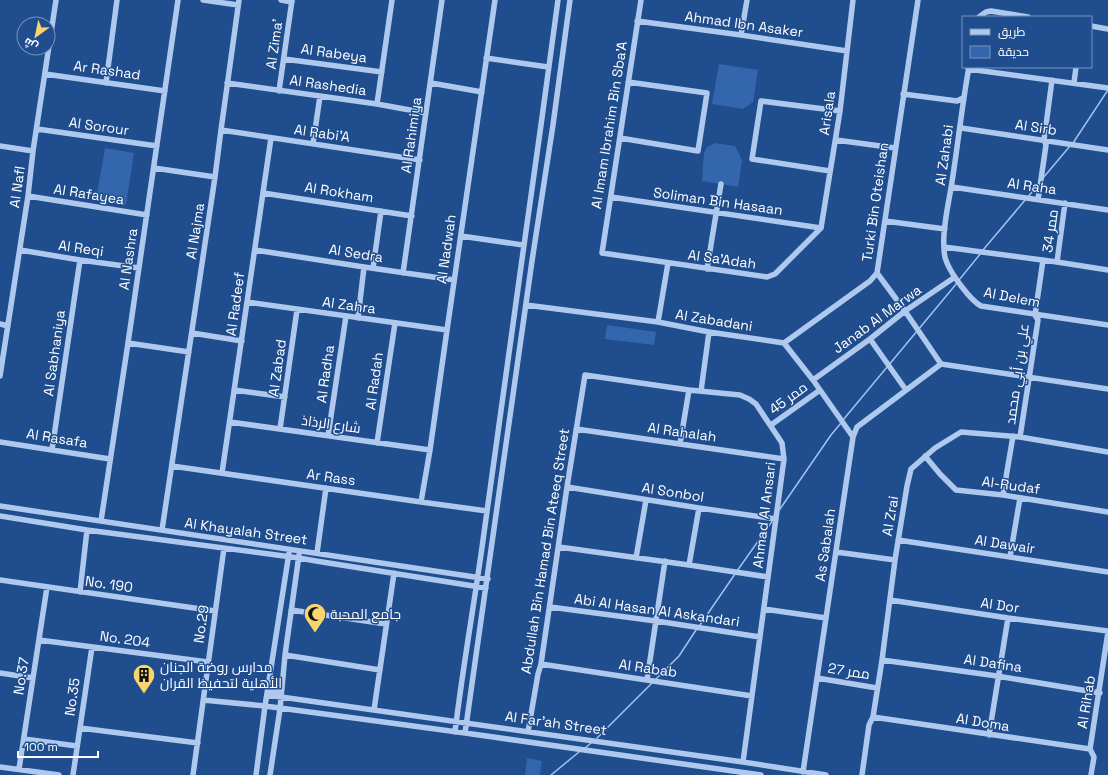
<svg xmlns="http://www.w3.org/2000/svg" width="1108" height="775" viewBox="0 0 1108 775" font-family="'Space Grotesk',Cairo,sans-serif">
	<rect width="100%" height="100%" fill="#1f4d8e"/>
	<path fill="#3366ac" d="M719,64L758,70L753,102L743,109L712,104Z
		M715,143L735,146L742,160L738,187L702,181L704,153L707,147Z
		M105,148L134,153L126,205L96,199Z
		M607,325L656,332L654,345L605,339Z
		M527,758L542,761L540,775H525Z"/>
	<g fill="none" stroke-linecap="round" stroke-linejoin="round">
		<path stroke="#a1c3ee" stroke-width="1.5" d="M1073,143L1108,90
			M1043,178L1070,146
			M1028,197L1038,184
			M983,250L1026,199
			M959,280L981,253
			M843,420L957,283
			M780,509L831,435L841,423
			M737,571L773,520
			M700,625L735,574
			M656,679L679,656L696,630
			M597,738L652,683
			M585,748L591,743
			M551,775L579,752"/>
		<path stroke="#aec9ed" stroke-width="5.5" d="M203,0L238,5
			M281,0L292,2
			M641,0L602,253L767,277L775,274L821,228
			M918,0L877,273L905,311L941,364L1108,389
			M979,17L986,12L991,11L1028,17
			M637,21L741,35L847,51
			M1091,26L1108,29
			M741,35L747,0
			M486,58L548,67
			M284,59L382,72
			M969,67C962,105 958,144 952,182C949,202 942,229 944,248C944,253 945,259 947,263C952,275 970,300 981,306L1108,325
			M968,69L1108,88
			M45,74L165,91
			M106,83L117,0
			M227,83L377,104L426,113
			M431,83L482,92
			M1074,83L1076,67
			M279,91L292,0
			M903,94L957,101L963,98
			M377,104L392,0
			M961,128L1108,150
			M37,129L157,146
			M221,130L420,160
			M620,138L698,151L707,93L628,82
			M836,140L895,148
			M313,144L320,96
			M0,146L33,151
			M154,168L215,177
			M830,171L752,159L761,101L840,111
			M952,187L1108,210
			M263,193L412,216
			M28,196L147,215
			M611,197L821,228
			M1038,200L1046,145L1044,140L1052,80
			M885,221L945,229
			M821,228L840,111L853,0
			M461,236L523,245
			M944,247L1057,262L1108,270
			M20,250L80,260L139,268
			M255,250L364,267L454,280
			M1057,262L1065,203
			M373,268L381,211
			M707,269L721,184
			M403,273L442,0
			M247,302L447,330
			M526,305L658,322L709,332L784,343L813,380L853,437
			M358,318L364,267
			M658,322L668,263
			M0,324L8,326
			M192,333L242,341
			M870,339L906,390
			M128,343L189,352
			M784,343L870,281L877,273
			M0,376L28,196L33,151L56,0
			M813,380L870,339L905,311L955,277
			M234,390L285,397
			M701,391L709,332
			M230,422L430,450
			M771,425L820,390
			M280,429L297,310
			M576,429L784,459
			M328,436L346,316
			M1020,437L1038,320L1035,315L1043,260
			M0,442L110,459
			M377,443L395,323
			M680,444L689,390
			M52,450L80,260
			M925,456L940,474L956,490L1003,495L1108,512
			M172,466L421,502L487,511
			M222,473L271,138
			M567,487L699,508L776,519
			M1003,495L1013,436
			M421,502L430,450L447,330L495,0
			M0,506L488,579
			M0,516L87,530L299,558L316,561L486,588
			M101,521L128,343L178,0
			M162,530L215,177L221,130L239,0
			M898,540L1108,572
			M559,547L689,565L768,577
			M836,552L895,560
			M317,553L326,488
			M1010,557L1020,498
			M636,558L646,500
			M689,565L699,508
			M0,580L215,611
			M80,592L87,530
			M890,600L1008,618L1108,631
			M550,607L656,621L760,637
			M764,609L826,618
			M291,610L386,624
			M39,640L208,662
			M285,655L380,670
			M882,660L997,676L1100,693
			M541,664L752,696
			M0,673L33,678
			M817,678L877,688
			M647,680L665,561
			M270,686V691L277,692L281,685
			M267,695L743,762L826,775
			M203,700L265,706L465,733L761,775
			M374,710L394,573
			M873,717L1090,749
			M80,728L198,743
			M455,732C463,665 475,600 484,533C502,397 522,261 541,125C547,83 552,42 558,0
			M528,732L538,674L541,664L567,487L585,375L689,390L740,395L749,399L756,404L782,443L784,459L743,762
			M465,733L532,261L553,125L570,0
			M989,735L1008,618
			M24,739L77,746
			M0,767L59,775
			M19,769L47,587
			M803,772L853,437L857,427L941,364
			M73,775L92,647
			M193,775L224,548
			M256,775L265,706L289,553
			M270,775L280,709L285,655L299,555
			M862,775L869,725L873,717L882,660L895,560L907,486L911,469L935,448L961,432L1020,437L1108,452
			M1091,775L1094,757L1090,749L1108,632"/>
	</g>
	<defs>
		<g id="mosque-pin" transform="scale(1.15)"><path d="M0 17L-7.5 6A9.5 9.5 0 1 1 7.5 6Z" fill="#fad56e" stroke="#1f4d8e"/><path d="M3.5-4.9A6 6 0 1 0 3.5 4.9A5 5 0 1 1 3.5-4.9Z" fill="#111"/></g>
		<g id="building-pin" transform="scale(1.15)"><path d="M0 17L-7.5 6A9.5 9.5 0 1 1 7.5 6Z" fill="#fad56e" stroke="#1f4d8e"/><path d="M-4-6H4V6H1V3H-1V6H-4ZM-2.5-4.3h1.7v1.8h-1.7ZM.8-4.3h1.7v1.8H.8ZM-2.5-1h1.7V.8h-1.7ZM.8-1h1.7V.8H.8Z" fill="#111"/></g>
	</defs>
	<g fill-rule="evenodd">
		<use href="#mosque-pin" x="315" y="614"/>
		<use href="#building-pin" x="144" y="675"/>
	</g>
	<g text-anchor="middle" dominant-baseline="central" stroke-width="3" stroke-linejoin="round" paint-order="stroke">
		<g font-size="14" fill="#fff" stroke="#1f4d8e">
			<text transform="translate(744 24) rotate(8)">Ahmad Ibn Asaker</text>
			<text transform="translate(274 44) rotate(-82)">Al Zima'</text>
			<text transform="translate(334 53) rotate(8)">Al Rabeya</text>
			<text transform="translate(107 70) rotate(8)">Ar Rashad</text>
			<text transform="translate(328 85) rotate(8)">Al Rashedia</text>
			<text transform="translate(827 113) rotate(-82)">Arisala</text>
			<text transform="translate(609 125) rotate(-81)">Al Imam Ibrahim Bin Sba'A</text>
			<text transform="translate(99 126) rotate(8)">Al Sorour</text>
			<text transform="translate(1036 127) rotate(8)">Al Sirb</text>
			<text transform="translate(322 133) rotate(8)">Al Rabi'A</text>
			<text transform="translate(411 135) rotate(-82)">Al Rahimiya</text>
			<text transform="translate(944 155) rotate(-82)">Al Zahabi</text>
			<text transform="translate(1032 186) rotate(8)">Al Raha</text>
			<text transform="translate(17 187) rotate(-82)">Al Nafl</text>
			<text transform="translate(339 192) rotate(9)">Al Rokham</text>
			<text transform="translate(89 194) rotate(9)">Al Rafayea</text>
			<text transform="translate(718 201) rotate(8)">Soliman Bin Hasaan</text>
			<text transform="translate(875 202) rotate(-82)">Turki Bin Oteishan</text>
			<text transform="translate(195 231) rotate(-81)">Al Najma</text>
			<text transform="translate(1050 231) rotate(-82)">ممر 34</text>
			<text transform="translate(81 248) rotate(8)">Al Reqi</text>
			<text transform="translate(446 249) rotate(-82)">Al Nadwah</text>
			<text transform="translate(356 253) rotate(9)">Al Sedra</text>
			<text transform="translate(128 259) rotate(-82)">Al Nashra</text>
			<text transform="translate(722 259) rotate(8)">Al Sa'Adah</text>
			<text transform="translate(1012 297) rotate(11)">Al Delem</text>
			<text transform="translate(235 304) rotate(-82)">Al Radeef</text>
			<text transform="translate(349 305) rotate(8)">Al Zahra</text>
			<text transform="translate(877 319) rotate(-36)">Janab Al Marwa</text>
			<text transform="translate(714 320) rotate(9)">Al Zabadani</text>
			<text transform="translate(54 353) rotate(-82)">Al Sabhaniya</text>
			<text transform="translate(277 368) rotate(-82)">Al Zabad</text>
			<text transform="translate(325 374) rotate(-82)">Al Radha</text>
			<text transform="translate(1017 374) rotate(-82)">علي بن أبي محمد</text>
			<text transform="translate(374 381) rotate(-82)">Al Radah</text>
			<text transform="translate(788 398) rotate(-36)">ممر 45</text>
			<text transform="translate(331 424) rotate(8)">شارع الرذاذ</text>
			<text transform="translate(682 432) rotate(8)">Al Rahalah</text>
			<text transform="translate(57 438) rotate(9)">Al Rasafa</text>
			<text transform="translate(331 477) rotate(8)">Ar Rass</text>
			<text transform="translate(1011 485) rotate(8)">Al-Rudaf</text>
			<text transform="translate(673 492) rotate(9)">Al Sonbol</text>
			<text transform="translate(764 515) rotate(-83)">Ahmad Al Ansari</text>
			<text transform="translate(890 516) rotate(-80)">Al Zrai</text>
			<text transform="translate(246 531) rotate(8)">Al Khayalah Street</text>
			<text transform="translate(1005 544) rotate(9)">Al Dawair</text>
			<text transform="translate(825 545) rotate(-82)">As Sabalah</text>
			<text transform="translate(545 551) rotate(-81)">Abdullah Bin Hamad Bin Ateeq Street</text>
			<text transform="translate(109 584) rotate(8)">No. 190</text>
			<text transform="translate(1000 605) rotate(8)">Al Dor</text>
			<text transform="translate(657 610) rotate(8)">Abi Al Hasan Al Askandari</text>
			<text transform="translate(201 624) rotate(-82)">No.29</text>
			<text transform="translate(125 639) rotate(8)">No. 204</text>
			<text transform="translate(993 663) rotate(8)">Al Dafina</text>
			<text transform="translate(648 668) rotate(8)">Al Rabab</text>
			<text transform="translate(849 671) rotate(9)">ممر 27</text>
			<text transform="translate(21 676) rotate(-81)">No.37</text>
			<text transform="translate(72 697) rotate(-82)">No.35</text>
			<text transform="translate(1086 702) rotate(-81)">Al Rihab</text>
			<text transform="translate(983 722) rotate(9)">Al Doma</text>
			<text transform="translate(556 723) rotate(8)">Al Far'ah Street</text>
		</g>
		<g font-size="14" fill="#fff" stroke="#1f4d8e" text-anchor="start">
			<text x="330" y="614">جامع المحبة</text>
			<text x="160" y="667">مدارس روضة الجنان<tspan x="160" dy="16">الأهلية لتحفيظ القران</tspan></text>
		</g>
	</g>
	<rect x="962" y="16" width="130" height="52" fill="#1f4d8e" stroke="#7994bb"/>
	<rect x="970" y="29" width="20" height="6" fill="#aec9ed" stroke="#7994bb"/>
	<text x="998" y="36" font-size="12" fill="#ffffff">طريق</text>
	<rect x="970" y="46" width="20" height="12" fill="#3366ac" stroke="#7994bb"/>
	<text x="998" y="56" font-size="12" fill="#ffffff">حديقة</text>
	<g transform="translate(36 36) rotate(213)"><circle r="19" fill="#1f4d8e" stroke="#7994bb"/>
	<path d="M0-3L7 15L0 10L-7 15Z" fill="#fad56e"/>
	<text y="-6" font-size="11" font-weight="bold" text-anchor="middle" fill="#ffffff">ش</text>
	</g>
	<path d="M18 751v6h80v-6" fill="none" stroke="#ffffff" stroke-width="2"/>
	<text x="24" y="751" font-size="12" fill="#ffffff" stroke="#1f4d8e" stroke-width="3" paint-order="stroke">100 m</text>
</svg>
